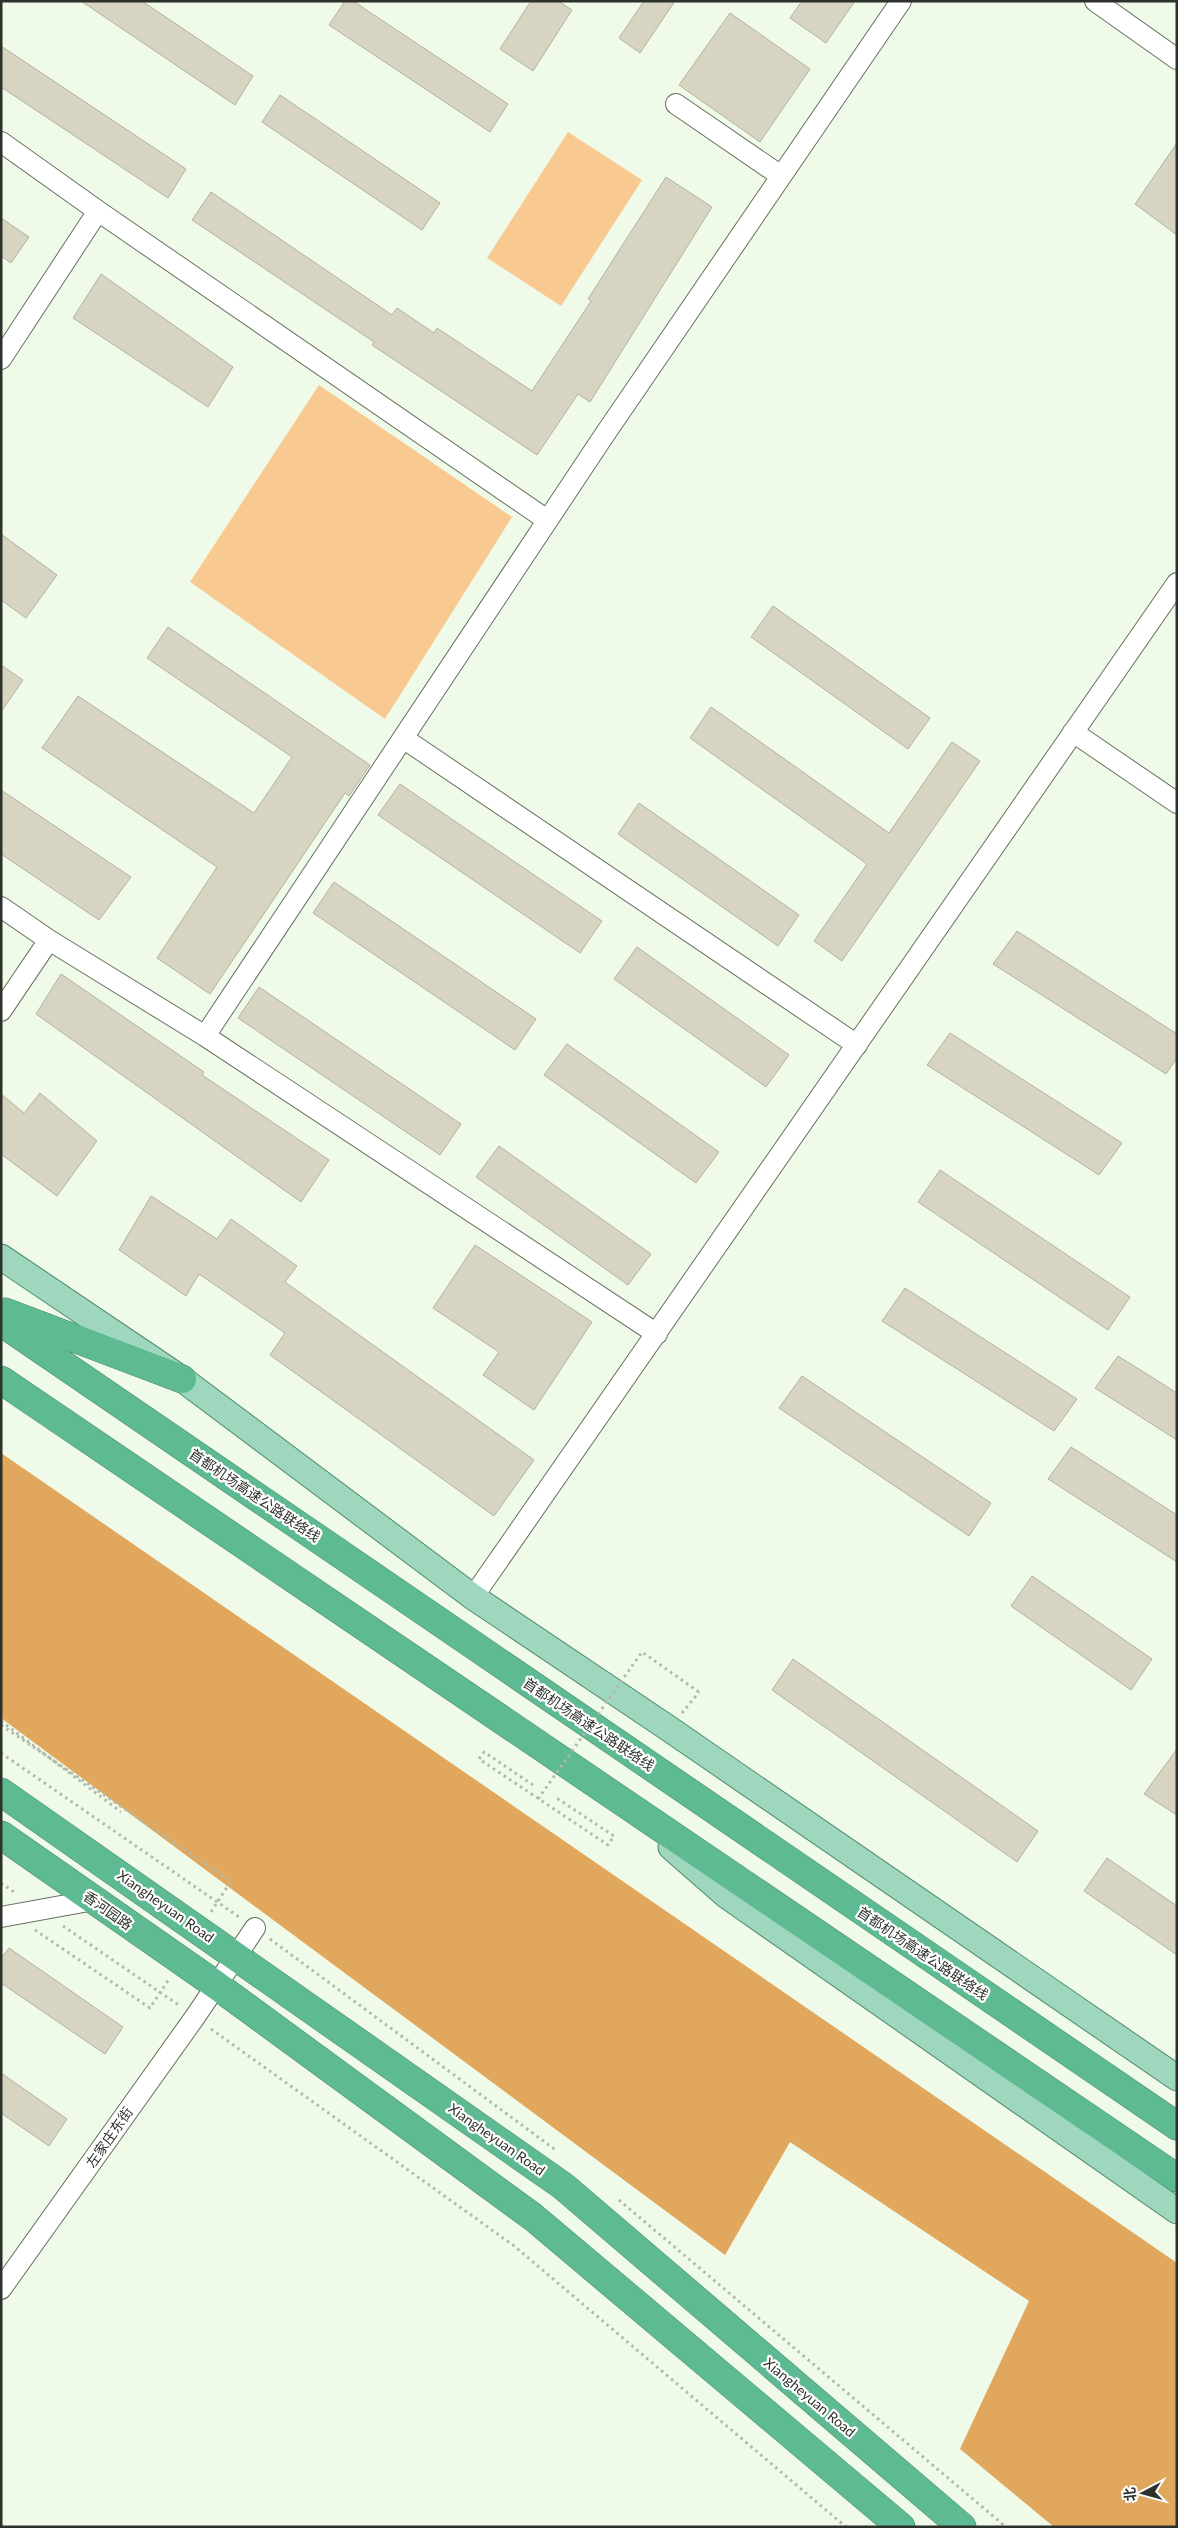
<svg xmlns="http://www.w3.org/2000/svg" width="1178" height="2528" viewBox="0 0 1178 2528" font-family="Lato,'Noto Sans SC',sans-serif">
	<rect width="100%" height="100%" fill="#effae8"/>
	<path fill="#f8ca91" d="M568,132L642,180L561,306L487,258Z
		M319,385L512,517L385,719L190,582Z"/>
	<path fill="#e1a75c" d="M1,1453L1177,2263V2527H1054L960,2449L1029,2301L790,2142L725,2255L1,1718Z"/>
	<path fill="#d7d5c2" stroke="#b4b29f" d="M81,1H142L253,76L235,105Z
		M345,1H353L508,104L490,132L329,25Z
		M531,1H558L572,10L533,71L500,49Z
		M644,1H675L640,53L619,38Z
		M802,1H855L826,43L790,18Z
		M730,13L810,69L760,142L679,85Z
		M1,46L186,169L168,198L1,87Z
		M280,95L440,203L422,230L262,122Z
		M1177,143V235L1135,204Z
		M666,177L712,207L590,402L578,394L537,455L372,345L374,342L192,220L211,192L392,315L397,308L434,333L437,328L532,391L591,301L588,299Z
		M1,218L29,237L11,263L1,256Z
		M101,274L233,367L208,407L73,318Z
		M1,534L57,575L26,618L1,600Z
		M773,606L930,718L908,749L751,637Z
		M168,627L370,765L349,796L345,793L210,994L157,958L217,867L42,748L78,696L254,813L292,757L147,658Z
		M1,665L23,680L1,712Z
		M711,707L889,833L952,742L980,761L842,961L814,941L867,864L690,738Z
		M400,784L602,921L580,953L378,815Z
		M1,790L131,877L99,920L1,854Z
		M639,803L799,915L778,946L618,834Z
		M334,882L536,1019L515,1050L313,913Z
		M1017,931L1177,1034V1058L1166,1074L993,964Z
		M637,947L789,1055L766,1087L614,979Z
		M61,974L204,1072L202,1075L329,1160L301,1202L36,1014Z
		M259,987L461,1124L440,1155L238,1018Z
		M950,1033L1122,1143L1099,1175L927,1065Z
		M567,1044L719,1152L696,1183L544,1075Z
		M40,1093L97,1141L57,1196L1,1154V1094L24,1113Z
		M499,1146L651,1254L628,1285L476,1177Z
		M940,1170L1130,1297L1108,1330L918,1202Z
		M151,1196L217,1239L231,1219L297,1266L285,1282L534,1460L494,1516L270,1355L285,1333L199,1274L186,1296L119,1250Z
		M475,1245L592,1322L534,1410L483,1375L499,1352L433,1308Z
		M905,1288L1077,1399L1054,1431L882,1321Z
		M1118,1356L1177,1393V1440L1095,1388Z
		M802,1376L991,1503L969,1536L779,1408Z
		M1071,1447L1177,1515V1562L1048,1479Z
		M1032,1576L1152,1659L1131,1690L1011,1606Z
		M793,1659L1038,1831L1017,1862L772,1690Z
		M1177,1749V1815L1144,1794Z
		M1107,1858L1177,1906V1955L1084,1891Z
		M9,1948L123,2027L105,2054L1,1983V1958Z
		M1,2073L67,2119L49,2146L1,2113Z"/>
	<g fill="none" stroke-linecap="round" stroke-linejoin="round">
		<g stroke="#697262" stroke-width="22">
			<path id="minor" d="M1095,1L1177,59
				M676,104L781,176
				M1,142L98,211L1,359
				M98,211L547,520
				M1073,732L1177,803
				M403,738L857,1045
				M1,907L49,940L1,1011
				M49,940L205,1036L657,1334
				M205,1036L603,437L901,1
				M473,1597L1177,583
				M1,1917L94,1900
				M1,2289L195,2017L255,1928"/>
		</g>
		<g stroke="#4c8a6e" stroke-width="27">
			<path id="major" d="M1,1257L182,1379L473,1597L668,1728L1177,2078
				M671,1847L727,1896L1177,2211"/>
		</g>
		<g stroke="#4c8a6e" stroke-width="29">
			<path id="highway" d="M5,1312L182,1379
				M1,1322L1177,2126
				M1,1380L1177,2178
				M1,1792L563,2186L962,2527
				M1,1835L216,1985L533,2217L901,2527"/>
		</g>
		<path stroke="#b1b9ab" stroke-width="3" stroke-dasharray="2.5 4" stroke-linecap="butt" d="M682,1713L699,1692
			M1,1725L231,1881L211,1912
			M1,1753L239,1917
			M533,1785L484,1752L479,1759L608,1845L614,1836L555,1797
			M1,1883L17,1894
			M63,1926L180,2006
			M35,1930L150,2008L169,1979
			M270,1939L557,2151
			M211,2029L513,2245L846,2527
			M619,2200L1006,2527"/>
		<use href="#minor" stroke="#fff" stroke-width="20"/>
		<use href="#major" stroke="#9ed6be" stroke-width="25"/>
		<use href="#highway" stroke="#5dba92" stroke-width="28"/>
		<path stroke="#b1b9ab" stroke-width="3" stroke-dasharray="2.5 4" stroke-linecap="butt" d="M1,1721L121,1812
			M538,1799L642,1652L699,1692"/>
	</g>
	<g text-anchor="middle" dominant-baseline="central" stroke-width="4.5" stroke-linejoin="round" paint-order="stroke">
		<g font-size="14" fill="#2d312b" stroke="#fff">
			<text transform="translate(255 1495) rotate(34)">首都机场高速公路联络线</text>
			<text transform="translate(589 1724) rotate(34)">首都机场高速公路联络线</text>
			<text transform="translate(166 1906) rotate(35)">Xiangheyuan Road</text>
			<text transform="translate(108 1910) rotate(35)">香河园路</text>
			<text transform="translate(923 1953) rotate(34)">首都机场高速公路联络线</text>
			<text transform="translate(109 2137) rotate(-55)">左家庄东街</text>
			<text transform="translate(497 2139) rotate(35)">Xiangheyuan Road</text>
			<text transform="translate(810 2397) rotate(40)">Xiangheyuan Road</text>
		</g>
	</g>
	<rect width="1178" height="2528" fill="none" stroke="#2d312b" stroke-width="5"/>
	<g transform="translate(1143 2493) rotate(264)" stroke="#ffffff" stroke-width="4" paint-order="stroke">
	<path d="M0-4L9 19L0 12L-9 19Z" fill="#2d312b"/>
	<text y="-8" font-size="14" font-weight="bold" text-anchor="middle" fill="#2d312b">北</text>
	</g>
</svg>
